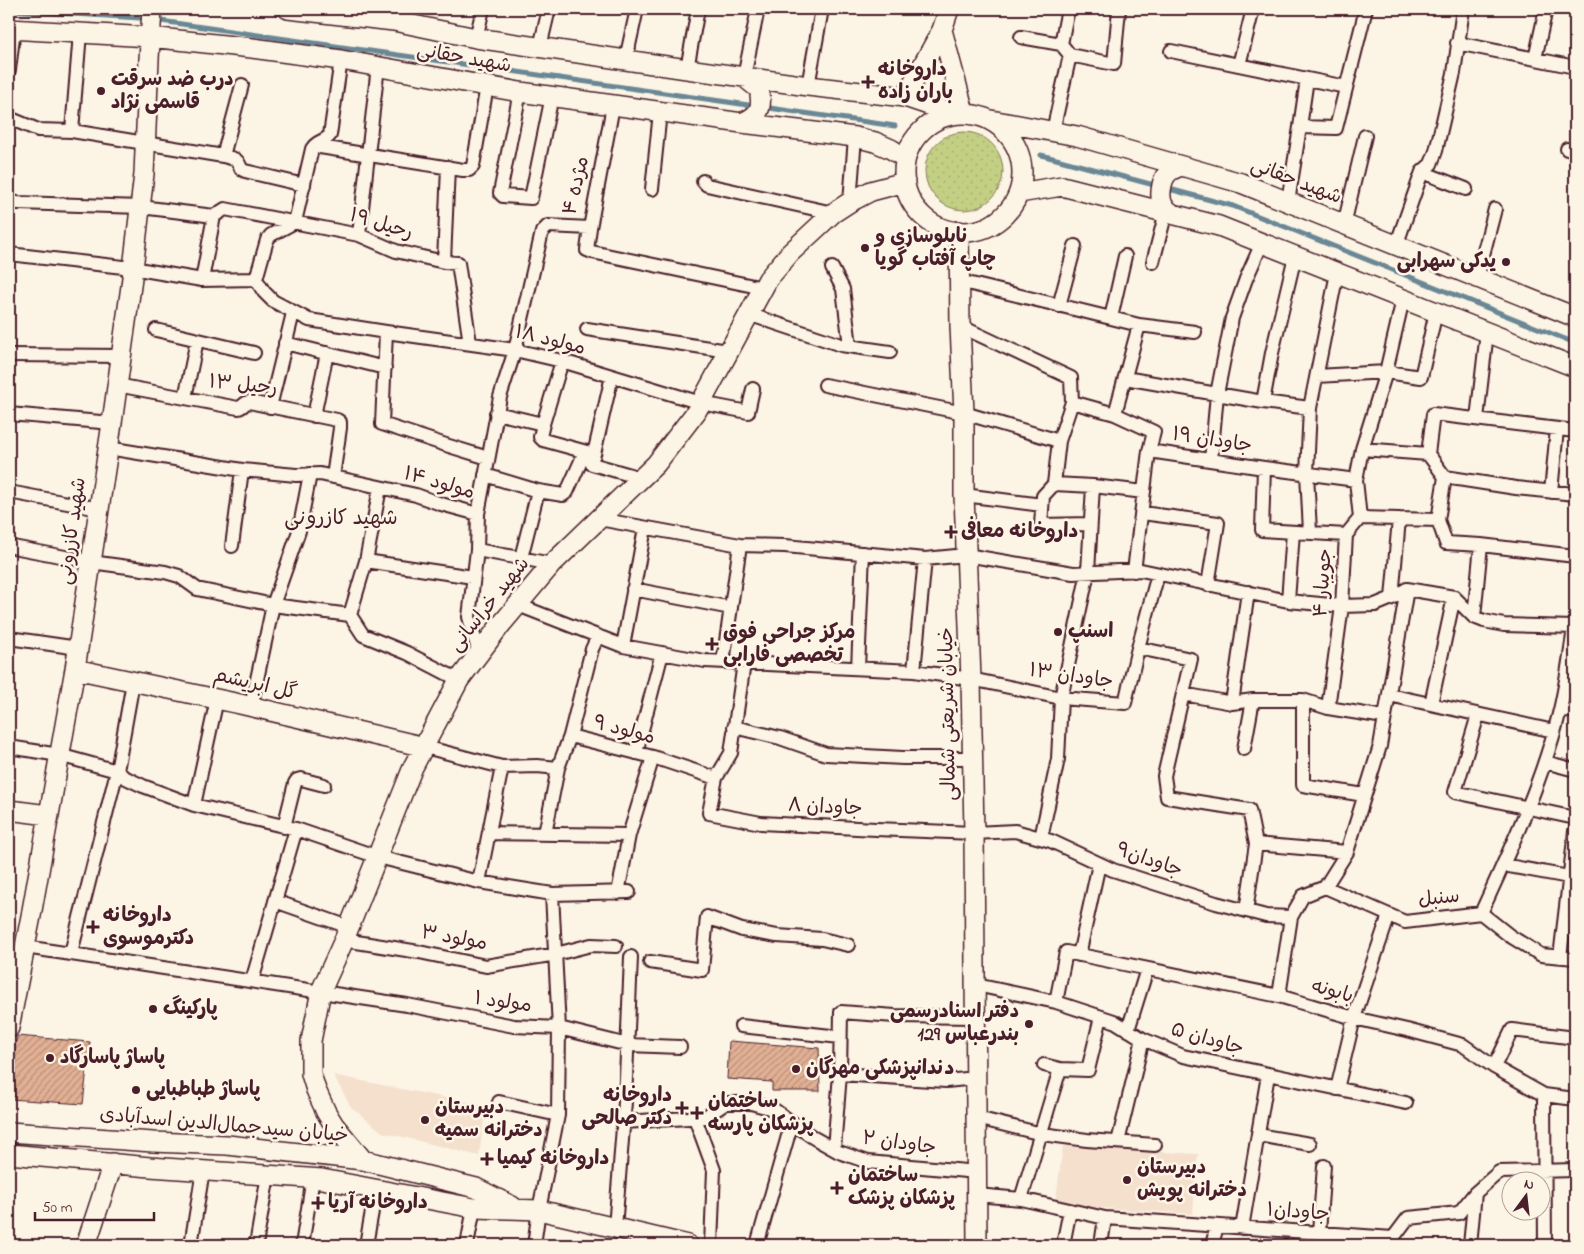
<svg xmlns="http://www.w3.org/2000/svg" width="1584" height="1254" viewBox="0 0 1584 1254" font-family="'Indie Flower','Playpen Sans Arabic',sans-serif">
	<defs>
		<pattern id="grass-dots" width="8" height="8" patternUnits="userSpaceOnUse" patternTransform="scale(1.25)"><rect width="8" height="8" fill="#c3d084"/><path d="M2 2h.1M6 6h.1" fill="none" stroke="#a9b272" stroke-width="1.8" stroke-linecap="round"/></pattern>
		<pattern id="building-hatch" width="6" height="6" patternUnits="userSpaceOnUse" patternTransform="scale(1.25)"><rect width="6" height="6" fill="#e2b094"/><path d="M-1 1l2-2M0 6l6-6M5 7l2-2" fill="none" stroke="#b98f79"/></pattern>
	</defs>
	<rect width="100%" height="100%" fill="#fcf5e5"/>
	<filter id="ink" filterUnits="userSpaceOnUse"><feTurbulence type="fractalNoise" baseFrequency=".02" numOctaves="2"/><feDisplacementMap in="SourceGraphic" scale="10" xChannelSelector="R" yChannelSelector="G"/><feConvolveMatrix kernelMatrix="1 2 1 2 8 2 1 2 1" color-interpolation-filters="sRGB"/></filter>
	<g filter="url(#ink)">
		<path fill="#f4e0cd" d="M333,1075L486,1106L479,1156L382,1132L351,1107Z
			M1063,1146L1198,1154L1193,1214L1055,1205Z"/>
		<path fill="url(#grass-dots)" stroke="#867858" d="M925 171a39 39 0 1 1 78 0a39 39 0 1 1-78 0Z"/>
		<g fill="none" stroke-linecap="round" stroke-linejoin="round">
			<path stroke="#6a8795" stroke-width="5" d="M9,10L140,18L895,126
				M1041,155L1233,206L1575,343"/>
		</g>
		<path fill="url(#building-hatch)" stroke="#4a1f2b" d="M17,1036L90,1042L83,1104L9,1099V1074Z
			M729,1041L819,1048L820,1091H772V1082L727,1079Z"/>
		<g fill="none" stroke-linecap="round" stroke-linejoin="round">
			<g stroke="#4a1f2b" stroke-width="16">
				<path id="street" d="M1021,37L1061,44
					M476,38L483,9
					M1457,43L1575,67
					M540,47L549,9
					M1171,51L1346,87
					M1070,55L1114,64L1119,9
					M626,59L637,9
					M1535,59L1546,9
					M1239,65L1253,9
					M687,69L698,9
					M9,70L14,29
					M744,77L758,9
					M808,86L822,9
					M520,92L500,193L503,196L531,198L552,96
					M9,118L38,130L72,131L223,156C234,159 238,158 241,169L245,171L304,185
					M1300,127L1307,79
					M72,131L80,33
					M1053,131L1070,55L1061,44L1068,9
					M314,146L463,170H469L473,166L487,86
					M1567,149H1575
					M223,156L242,85
					M1422,172L1466,189
					M703,181L707,185L833,213
					M652,189L660,112
					M9,202L18,203L141,207L214,216L225,209L359,235L396,251L444,262L458,263L470,343
					M850,202L855,137
					M1288,202L1300,127L1336,128L1366,9
					M1344,225L1365,136
					M590,228L587,250L592,252L763,288
					M359,235L378,66
					M1396,246L1422,172L1431,164L1436,151L1454,73L1463,9
					M9,254L132,268L202,280L256,279L264,292L273,301L309,320L386,332L515,350L562,361L701,403L748,412L753,389
					M444,262L448,167
					M1153,262L1166,212
					M832,268L843,289L850,346
					M1477,278L1495,209
					M256,279L267,240L271,235L295,222L312,149C317,140 325,142 330,135L341,60
					M202,280L214,216
					M959,281L1111,318
					M1059,306L1075,246
					M748,314L841,345L890,352
					M1139,325L1195,332
					M960,326L1071,378L1072,402
					M587,329L728,351
					M156,330L254,353
					M386,332L382,424L449,446L488,458
					M285,343L385,368
					M9,355L122,356
					M1317,376L1386,372L1421,377L1436,312
					M1125,378L1263,402L1310,408
					M117,385L238,408C243,408 244,402 249,402L337,420L340,422V428L333,477
					M825,385L964,413L1059,441L1072,402L1115,414L1154,432L1149,451L1264,468L1356,480
					M185,398L197,340
					M1263,402L1272,353L1295,256
					M270,407L293,313
					M496,413L543,424L540,437L543,440L594,454L591,462L592,464L641,478
					M9,414L112,423
					M1115,414L1139,325L1111,318L1125,256
					M314,416L327,353
					M1477,419L1487,332
					M543,424L562,361
					M108,448L242,470L296,475L320,474L416,495L441,504L478,514L477,550L552,564
					M1362,449L1428,454L1445,477L1516,488L1575,494
					M594,454L612,376
					M1428,454L1433,414L1575,431
					M1211,460L1217,394L1232,318L1246,279L1262,243
					M1264,468L1262,530L1346,535
					M485,475L538,491L563,495L567,492L585,452
					M1054,484L1043,496L1041,525L1090,524
					M1093,486L1144,492
					M9,492L99,509
					M1551,492L1557,429
					M964,495L1042,505
					M1142,513L1218,523L1208,585
					M478,514L500,397L515,350L542,232L548,226L590,228L613,106
					M1360,518L1438,520L1446,543L1481,545L1575,556
					M599,519L740,545L785,546L925,559L966,555L1073,573L1141,570L1288,601L1342,606L1375,605L1392,598L1407,589L1454,597L1474,617L1484,621L1504,625L1575,627
					M1438,520L1445,477
					M1310,532L1307,473L1310,408L1337,273
					M232,546L242,470
					M13,547L91,562L165,572L179,576L197,589L273,605L350,615L363,635L407,653L459,680
					M477,550L469,617L479,654
					M521,558L538,491
					M366,561L380,488
					M1134,571L1149,451
					M633,589L731,608
					M1392,598L1399,519
					M1288,601L1293,532
					M518,605L623,646L705,661L914,671L971,679L1061,698L1125,703L1138,648L1158,574
					M350,615L366,561L473,577
					M1474,617L1481,545
					M9,638L78,648
					M623,646L645,528
					M1138,648L1191,659L1164,776L1167,797L1249,810L1256,844L1246,911
					M723,662L740,545
					M744,663L731,753L716,778L709,813L761,823L876,829L974,833L1015,831L1051,841L1113,870L1216,903L1266,916L1291,917L1303,896L1325,887L1405,922L1481,913L1510,936L1541,955L1575,958
					M858,668L863,553
					M914,671L925,559
					M1183,694L1232,703L1253,700H1303
					M1389,695L1554,731
					M1232,703L1248,592
					M1431,704L1454,597
					M251,707L273,605L299,531L310,474
					M1328,708L1384,717
					M1561,709L1575,712
					M1478,715L1455,792L1575,818
					M734,727L780,738L826,754L903,758H972
					M570,736L592,649L598,636
					M9,747L59,755L117,771L124,777L143,786L194,805L296,829L378,857L479,882L552,894L629,892
					M425,747L502,767L537,766L558,768L570,736L653,757L716,778
					M1244,749L1253,700
					M636,753L662,653
					M1545,762L1575,770
					M1364,795L1303,785V700L1328,708L1342,606L1346,535L1360,518L1356,480L1362,449L1386,372L1403,299
					M194,805L217,699
					M284,827L295,783L297,780L301,779L324,785
					M489,833L629,835
					M545,834L558,768
					M1041,838L1058,759L1061,698L1088,572L1093,486L1054,484L1059,441
					M1256,844L1347,852
					M1503,865L1569,877
					M479,882L502,767
					M1325,887L1347,852L1380,746L1407,589
					M618,893L629,835L653,757
					M275,901L349,927
					M1481,913C1511,848 1543,780 1560,710C1567,681 1570,652 1575,623
					M344,940L419,952L486,966L556,954L591,945L616,946
					M25,947L407,1005L514,1026L559,1028L628,1045L680,1047
					M71,953L117,771L133,682
					M1079,955L1099,864
					M1560,957L1575,831
					M650,962L702,970L707,917L742,930L777,936L822,939L848,945
					M252,981L296,829
					M976,985L1056,1002L1114,1021L1143,1039L1183,1056L1406,1103
					M1279,996L1291,917
					M1056,1002L1066,952L1279,996L1354,1018L1407,1030L1463,1045L1494,1067L1544,1095L1575,1099
					M741,1026L840,1037
					M1128,1030L1147,969
					M1044,1065L1060,1069L1088,1070L1101,1017
					M1494,1067L1512,1030L1575,1038
					M840,1074L946,1081L976,1078
					M1337,1089L1354,1018L1389,915
					M1544,1095L1545,1245
					M499,1102L558,1115
					M695,1118L714,1170L711,1245
					M977,1118L1042,1134L1087,1140L1155,1145
					M624,1122L705,1117L726,1103H751L773,1109L814,1138L839,1152L868,1162L977,1172
					M1258,1135L1310,1144
					M1118,1142L1143,1039
					M834,1149L840,1074L841,1012L895,1016L976,1017
					M977,1195L1021,1199L1105,1218L1393,1238L1408,1218L1459,1213L1475,1193L1499,1172L1575,1170
					M1021,1199L1060,1069
					M615,1228L625,1102L631,957
					M1242,1228L1268,1075
					M191,1245L203,1170
					M256,1245L268,1175
					M302,1245L313,1178
					M366,1245L376,1189
					M467,1245L474,1208
					M534,1245L539,1210L558,1115L559,1028L552,894
					M757,1245L792,1122
					M1063,1245L1070,1210
					M1101,1245L1105,1218
					M1212,1245L1217,1226
					M1318,1245L1324,1166
					M1470,1245L1475,1193"/>
			</g>
			<g stroke="#4a1f2b" stroke-width="22">
				<path id="secondary" d="M288,9L394,21L476,38L687,69L808,86L905,97L955,114
					M9,29L150,37L252,48L341,60L520,92L742,123L855,137L875,142L891,149L905,158
					M942,30L964,112
					M905,97L942,30L949,9
					M904 173a59 59 0 1 1 118 0a59 59 0 1 1-118 0Z
					M991,120L1077,136L1241,183L1575,317
					M742,123C760,115 763,108 759,89L744,77
					M1019,193L1062,186L1219,226L1575,367
					M1171,213C1169,211 1164,208 1163,205C1159,197 1161,181 1167,174C1170,170 1176,168 1181,166
					M959,231L960,326L964,413V495L971,679L974,833L977,1245
					M75,669L240,704L425,747
					M9,810L48,815
					M9,1028L31,916L75,669L112,423L131,286L144,174L149,59L152,9
					M9,1132L153,1142L227,1145L363,1160L476,1188L512,1206
					M9,1154L150,1167L322,1179L474,1208L539,1210L688,1245
					M363,1160L334,1125L326,1112L316,1090L311,1074V1041L321,991L344,940L413,767L459,680L499,627L552,564L656,464L696,412L768,279L790,253L833,213L850,202L871,191L905,182
					M86,1245L113,1163"/>
			</g>
			<use href="#street" stroke="#fcf5e5" stroke-width="12"/>
			<use href="#secondary" stroke="#fcf5e5" stroke-width="19"/>
		</g>
	</g>
	<g fill="#4a1f2b" stroke="#fcf5e5" stroke-width="2">
		<path d="M865.5 74.5h5v5h5v5h-5v5h-5v-5h-5v-5h5z"/>
		<circle cx="101" cy="91" r="5"/>
		<circle cx="865" cy="248" r="5"/>
		<circle cx="1506" cy="262" r="5"/>
		<path d="M948.5 524.5h5v5h5v5h-5v5h-5v-5h-5v-5h5z"/>
		<circle cx="1058" cy="632" r="5"/>
		<path d="M709.5 636.5h5v5h5v5h-5v5h-5v-5h-5v-5h5z"/>
		<path d="M90.5 919.5h5v5h5v5h-5v5h-5v-5h-5v-5h5z"/>
		<circle cx="153" cy="1009" r="5"/>
		<circle cx="1029" cy="1024" r="5"/>
		<circle cx="50" cy="1058" r="5"/>
		<circle cx="796" cy="1069" r="5"/>
		<circle cx="136" cy="1090" r="5"/>
		<path d="M679.5 1100.5h5v5h5v5h-5v5h-5v-5h-5v-5h5z"/>
		<path d="M694.5 1105.5h5v5h5v5h-5v5h-5v-5h-5v-5h5z"/>
		<circle cx="425" cy="1120" r="5"/>
		<path d="M484.5 1151.5h5v5h5v5h-5v5h-5v-5h-5v-5h5z"/>
		<circle cx="1127" cy="1180" r="5"/>
		<path d="M834.5 1180.5h5v5h5v5h-5v5h-5v-5h-5v-5h5z"/>
		<path d="M315.5 1195.5h5v5h5v5h-5v5h-5v-5h-5v-5h5z"/>
	</g>
	<g text-anchor="middle" dominant-baseline="central" stroke-width="5" stroke-linejoin="round" paint-order="stroke">
		<g font-size="20" fill="#4a1f2b" stroke="#fcf5e5">
			<text transform="translate(464 59) rotate(10)">شهید حقانی</text>
			<text transform="translate(1296 182) rotate(21)">شهید حقانی</text>
			<text transform="translate(577 186) rotate(-77)">مژده ۴</text>
			<text transform="translate(381 225) rotate(17)">رحیل ۱۹</text>
			<text transform="translate(550 341) rotate(14)">مولود ۱۸</text>
			<text transform="translate(243 386) rotate(6)">رحیل ۱۳</text>
			<text transform="translate(1212 441) rotate(9)">جاودان ۱۹</text>
			<text transform="translate(439 484) rotate(16)">مولود ۱۴</text>
			<text transform="translate(73 531) rotate(-82)">شهید کازرونی</text>
			<text transform="translate(1324 583) rotate(-86)">جویبار ۴</text>
			<text transform="translate(490 605) rotate(-51)">شهید خراسانی</text>
			<text transform="translate(1071 677) rotate(8)">جاودان ۱۳</text>
			<text transform="translate(255 685) rotate(13)">گل ابریشم</text>
			<text transform="translate(949 714) rotate(-91)">خیابان شریعتی شمالی</text>
			<text transform="translate(624 731) rotate(15)">مولود ۹</text>
			<text transform="translate(825 808) rotate(3)">جاودان ۸</text>
			<text transform="translate(1149 861) rotate(19)">جاودان۹</text>
			<text transform="translate(1439 899) rotate(-6)">سنبل</text>
			<text transform="translate(454 939) rotate(10)">مولود ۳</text>
			<text transform="translate(1332 992) rotate(16)">بابونه</text>
			<text transform="translate(503 1003) rotate(8)">مولود ۱</text>
			<text transform="translate(1207 1040) rotate(16)">جاودان ۵</text>
			<text transform="translate(224 1126) rotate(5)">خیابان سیدجمال‌الدین اسدآبادی</text>
			<text transform="translate(899 1144) rotate(8)">جاودان ۲</text>
			<text transform="translate(1298 1213) rotate(4)">جاودان۱</text>
		</g>
		<g font-size="20" font-weight="bold" fill="#4a1f2b" stroke="#fcf5e5" text-anchor="start">
			<text x="878" y="70">داروخانه<tspan x="878" dy="23">باران زاده</tspan></text>
			<text x="111" y="80">درب ضد سرقت<tspan x="111" dy="23">قاسمی نژاد</tspan></text>
			<text x="875" y="237">نابلوسازی و<tspan x="875" dy="23">چاپ آفتاب گویا</tspan></text>
			<text x="1496" y="262" text-anchor="end">یدکی سهرابی</text>
			<text x="961" y="532">داروخانه معافی</text>
			<text x="1068" y="632">اسنپ</text>
			<text x="723" y="633">مرکز جراحی فوق<tspan x="723" dy="23">تخصصی فارابی</tspan></text>
			<text x="103" y="916">داروخانه<tspan x="103" dy="23">دکترموسوی</tspan></text>
			<text x="163" y="1009">پارکینگ</text>
			<text x="1019" y="1012" text-anchor="end">دفتر اسنادرسمی<tspan x="1019" dy="23">129 بندرعباس</tspan></text>
			<text x="60" y="1058">پاساژ پاسارگاد</text>
			<text x="806" y="1069">دندانپزشکی مهرگان</text>
			<text x="146" y="1090">پاساژ طباطبایی</text>
			<text x="672" y="1096" text-anchor="end">داروخانه<tspan x="672" dy="23">دکتر صالحی</tspan></text>
			<text x="708" y="1102">ساختمان<tspan x="708" dy="23">پزشکان پارسه</tspan></text>
			<text x="435" y="1108">دبیرستان<tspan x="435" dy="23">دخترانه سمیه</tspan></text>
			<text x="497" y="1159">داروخانه کیمیا</text>
			<text x="1137" y="1168">دبیرستان<tspan x="1137" dy="23">دخترانه پویش</tspan></text>
			<text x="848" y="1176">ساختمان<tspan x="848" dy="23">پزشکان پزشک</tspan></text>
			<text x="328" y="1203">داروخانه آریا</text>
		</g>
		<g font-size="21" fill="#4a1f2b" stroke="#fcf5e5">
			<text x="341" y="519">شهید کازرونی</text>
		</g>
	</g>
	<rect width="1584" height="1254" fill="none" stroke="#fcf5e5" stroke-width="30"/>
	<rect x="15" y="15" width="1554" height="1224" fill="none" stroke="#4a1f2b" stroke-width="2" filter="url(#ink)"/>
	<g transform="translate(1526 1196) rotate(15)"><circle r="24" fill="#fcf5e5" stroke="#b59f9b"/>
	<path d="M0-4L9 19L0 12L-9 19Z" fill="#4a1f2b"/>
	<text y="-8" font-size="14" font-weight="bold" text-anchor="middle" fill="#4a1f2b">N</text>
	</g>
	<path d="M35 1212v8h119v-8" fill="none" stroke="#4a1f2b" stroke-width="2.5"/>
	<text x="42" y="1212" font-size="15" fill="#4a1f2b" stroke="#fcf5e5" stroke-width="4" paint-order="stroke">50 m</text>
</svg>
